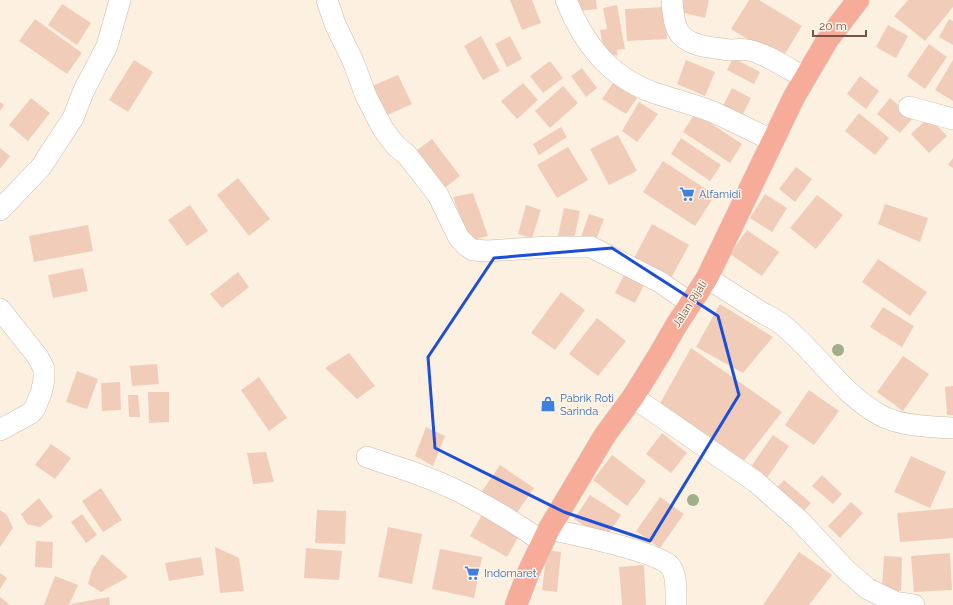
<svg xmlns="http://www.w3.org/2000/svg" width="953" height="605" viewBox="0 0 953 605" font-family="Raleway,sans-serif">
	<rect width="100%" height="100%" fill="#fcf0e1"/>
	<path fill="#f1cdb9" d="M510,0H532L541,23L522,30Z
		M577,0H596L597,9L579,11Z
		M683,0H709L705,18L680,12Z
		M749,0H759L802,26L781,60L731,29Z
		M908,0H953V7L925,41L894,16Z
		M62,4L91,23L77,45L48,25Z
		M617,5L625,49L617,50L618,55L605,57L600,30L607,29L603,8Z
		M665,7L667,39L627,41L625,9Z
		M35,19L82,53L67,74L19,41Z
		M949,19L953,21V45L939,37Z
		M888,25L908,36L896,58L876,47Z
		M481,36L500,71L483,80L464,46Z
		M510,36L522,59L507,67L495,44Z
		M929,44L947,57L925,89L907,76Z
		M733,58L760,72L754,84L727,70Z
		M134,60L153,72L128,112L109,100Z
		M686,60L715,72L705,96L677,84Z
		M953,60V101L935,90Z
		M550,61L563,78L543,93L530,76Z
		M582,68L597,88L586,97L571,76Z
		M398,75L412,104L385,116L372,86Z
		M860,76L879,91L866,109L847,94Z
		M523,83L538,100L517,119L501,101Z
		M613,83L637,98L626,114L602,99Z
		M563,86L578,103L550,128L535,111Z
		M732,88L751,98L740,120L721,110Z
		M31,98L50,113L28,141L9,125Z
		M890,98L913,118L900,133L877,114Z
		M0,102L4,105L0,111Z
		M639,102L658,114L637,142L622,131Z
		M695,113L742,144L730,163L683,132Z
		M859,113L889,138L875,155L845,131Z
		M929,117L947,136L929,153L911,134Z
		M561,127L567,137L539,155L533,144Z
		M618,135L637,171L609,185L590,149Z
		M681,138L721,165L710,181L671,154Z
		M432,139L460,176L442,190L413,153Z
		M568,147L588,180L557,198L537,165Z
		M0,148L10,156L0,169Z
		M953,158V168L948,165Z
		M663,161L715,195L695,226L643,192Z
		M796,167L812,179L795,202L779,189Z
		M238,178L270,219L249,236L217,195Z
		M473,193L488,236L469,241L453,197Z
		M765,194L787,208L772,232L750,218Z
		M817,195L843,215L816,249L790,228Z
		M885,204L928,218L920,242L878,224Z
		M190,205L208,231L187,246L168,220Z
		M526,205L541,210L532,238L518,234Z
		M564,208L580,211L573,244L557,240Z
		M589,214L604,219L595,242L581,237Z
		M652,224L689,245L670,280L633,260Z
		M88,225L93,251L34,262L29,236Z
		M747,230L779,252L762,276L730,254Z
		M878,259L927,292L910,316L862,282Z
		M83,268L88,291L53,298L48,275Z
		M238,272L249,287L222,308L210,294Z
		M624,275L644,285L635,303L615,293Z
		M561,292L585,310L555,350L531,333Z
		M720,304L773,337L743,373L696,347Z
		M883,307L914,326L902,347L870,327Z
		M597,318L626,341L598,376L569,354Z
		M691,348L782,412L742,463L658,407Z
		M349,353L375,386L357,399L325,368Z
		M903,356L929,374L903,411L877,392Z
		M157,364L159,384L132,386L130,366Z
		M77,371L98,379L87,409L66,402Z
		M259,377L287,418L269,431L241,390Z
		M120,382L121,410L102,411L101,383Z
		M953,386V415H947L945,387Z
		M809,390L839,411L814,445L785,425Z
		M148,392H169V422L149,423Z
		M128,395H138L140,417H129Z
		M426,427L445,436L433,466L415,456Z
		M662,433L687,453L671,473L646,454Z
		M773,435L789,446L764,482L748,471Z
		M51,444L71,458L55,479L35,465Z
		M266,452L274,482L253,484L247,453Z
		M612,455L646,481L627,506L593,480Z
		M911,456L946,472L930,508L894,492Z
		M500,465L534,488L514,517L480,494Z
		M822,475L842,494L833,504L812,486Z
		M784,480L811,503L800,515L773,492Z
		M101,488L122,520L103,532L82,501Z
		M590,495L621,515L605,539L574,519Z
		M660,497L684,514L660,548L636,531Z
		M39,498L53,517L40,527L27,524L21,514Z
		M851,502L863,513L840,538L828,526Z
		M953,508V538L900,542L897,513Z
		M0,510L7,515L13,528L0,547Z
		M317,510L346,511L345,544L315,543Z
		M483,513L520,534L507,557L470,536Z
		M82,514L97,535L86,543L71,522Z
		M388,527L422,534L412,584L378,577Z
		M36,541L53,542L52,568L35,567Z
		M215,547L239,558L244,591L220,593Z
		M306,548L342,551L339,580L304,578Z
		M440,549L482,557L474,598L432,589Z
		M547,550L561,552L557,592L542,590Z
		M799,552L832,575L809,605H763Z
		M950,553L952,590L914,592L911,556Z
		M102,554L128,577L101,592L88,584L92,570Z
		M884,556L902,557L901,591L882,589Z
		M201,557L204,575L169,581L165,563Z
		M644,565L646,605H622L619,567Z
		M0,573L7,578L0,589Z
		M55,576L78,585L69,605H44Z
		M0,597L10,605H0Z
		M109,597L110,605H71V604Z"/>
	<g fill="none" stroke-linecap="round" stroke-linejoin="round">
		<g stroke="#cfb9ab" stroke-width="22">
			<path id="minor" d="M327,0L335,24L353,61L366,96L383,129L396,146L407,155L438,195L459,238L467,246L473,250L487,251L549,247H591L660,282L690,303
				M566,0C583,42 608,76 652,92C672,99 693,104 713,112C733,121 753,131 773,141
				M672,0C674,29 677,42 708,47C715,48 722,49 729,50C735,50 742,49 748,50C765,53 789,69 805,78
				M909,107L953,119
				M0,210L41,167L73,118L84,90L107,46L120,0
				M707,278C725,289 743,301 761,312C768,316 777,320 784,326C817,353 843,396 882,416C901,426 931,427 953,428
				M0,309L38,357L44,369V380L41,393L35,408L31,413L0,430
				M633,397L756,482L800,521L846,570L868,589L895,602L914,605
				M367,457C386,464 406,469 425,477C466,492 507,517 543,542
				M549,529C572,534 658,552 670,566C677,573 676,595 676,605"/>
		</g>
		<g stroke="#d8cfcc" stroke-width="23">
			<path id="highway" d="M516,605L529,571L549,529L605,435L633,397L659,355L677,324L707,278L794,97L828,39L858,0"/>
		</g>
		<use href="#minor" stroke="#fff" stroke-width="21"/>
		<use href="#highway" stroke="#f6ac98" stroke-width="22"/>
	</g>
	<g fill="#a0ae89">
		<circle cx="838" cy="350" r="6"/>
		<circle cx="693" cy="500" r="6"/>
	</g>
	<path fill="none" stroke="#1d4ed8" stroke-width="3" stroke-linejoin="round" d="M612,248L718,316L739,395L650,541L564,512L435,448L428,357L494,258Z"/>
	<defs>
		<g id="supermarket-bare" transform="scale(1.2)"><path d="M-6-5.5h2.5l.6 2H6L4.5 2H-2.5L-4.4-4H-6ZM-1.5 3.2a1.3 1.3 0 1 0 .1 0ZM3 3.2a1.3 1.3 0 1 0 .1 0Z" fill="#3f7fe0" stroke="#fff4e7" stroke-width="2.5" paint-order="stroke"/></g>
		<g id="shop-bare" transform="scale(1.2)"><path d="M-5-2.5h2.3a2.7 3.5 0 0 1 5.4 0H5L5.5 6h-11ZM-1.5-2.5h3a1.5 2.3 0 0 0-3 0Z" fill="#3f7fe0" stroke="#fff4e7" stroke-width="2.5" paint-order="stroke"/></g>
	</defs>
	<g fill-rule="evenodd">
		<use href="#supermarket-bare" x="687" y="194"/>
		<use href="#shop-bare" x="548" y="404"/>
		<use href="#supermarket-bare" x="472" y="573"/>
	</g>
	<g text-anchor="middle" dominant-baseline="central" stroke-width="3" stroke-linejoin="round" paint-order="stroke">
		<g font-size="11" fill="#366cbe" stroke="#fff4e7" text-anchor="start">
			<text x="699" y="194">Alfamidi</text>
			<text x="560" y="398">Pabrik Roti<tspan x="560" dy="13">Sarinda</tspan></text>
			<text x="484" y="573">Indomaret</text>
		</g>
		<g font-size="11" fill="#735548" stroke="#fff4e7">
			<text transform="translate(690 304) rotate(-57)">Jalan Rijali</text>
		</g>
	</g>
	<path d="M813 30v6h53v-6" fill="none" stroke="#735548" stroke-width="2"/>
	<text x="819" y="30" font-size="12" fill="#735548" stroke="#fff4e7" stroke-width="3" paint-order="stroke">20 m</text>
</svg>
